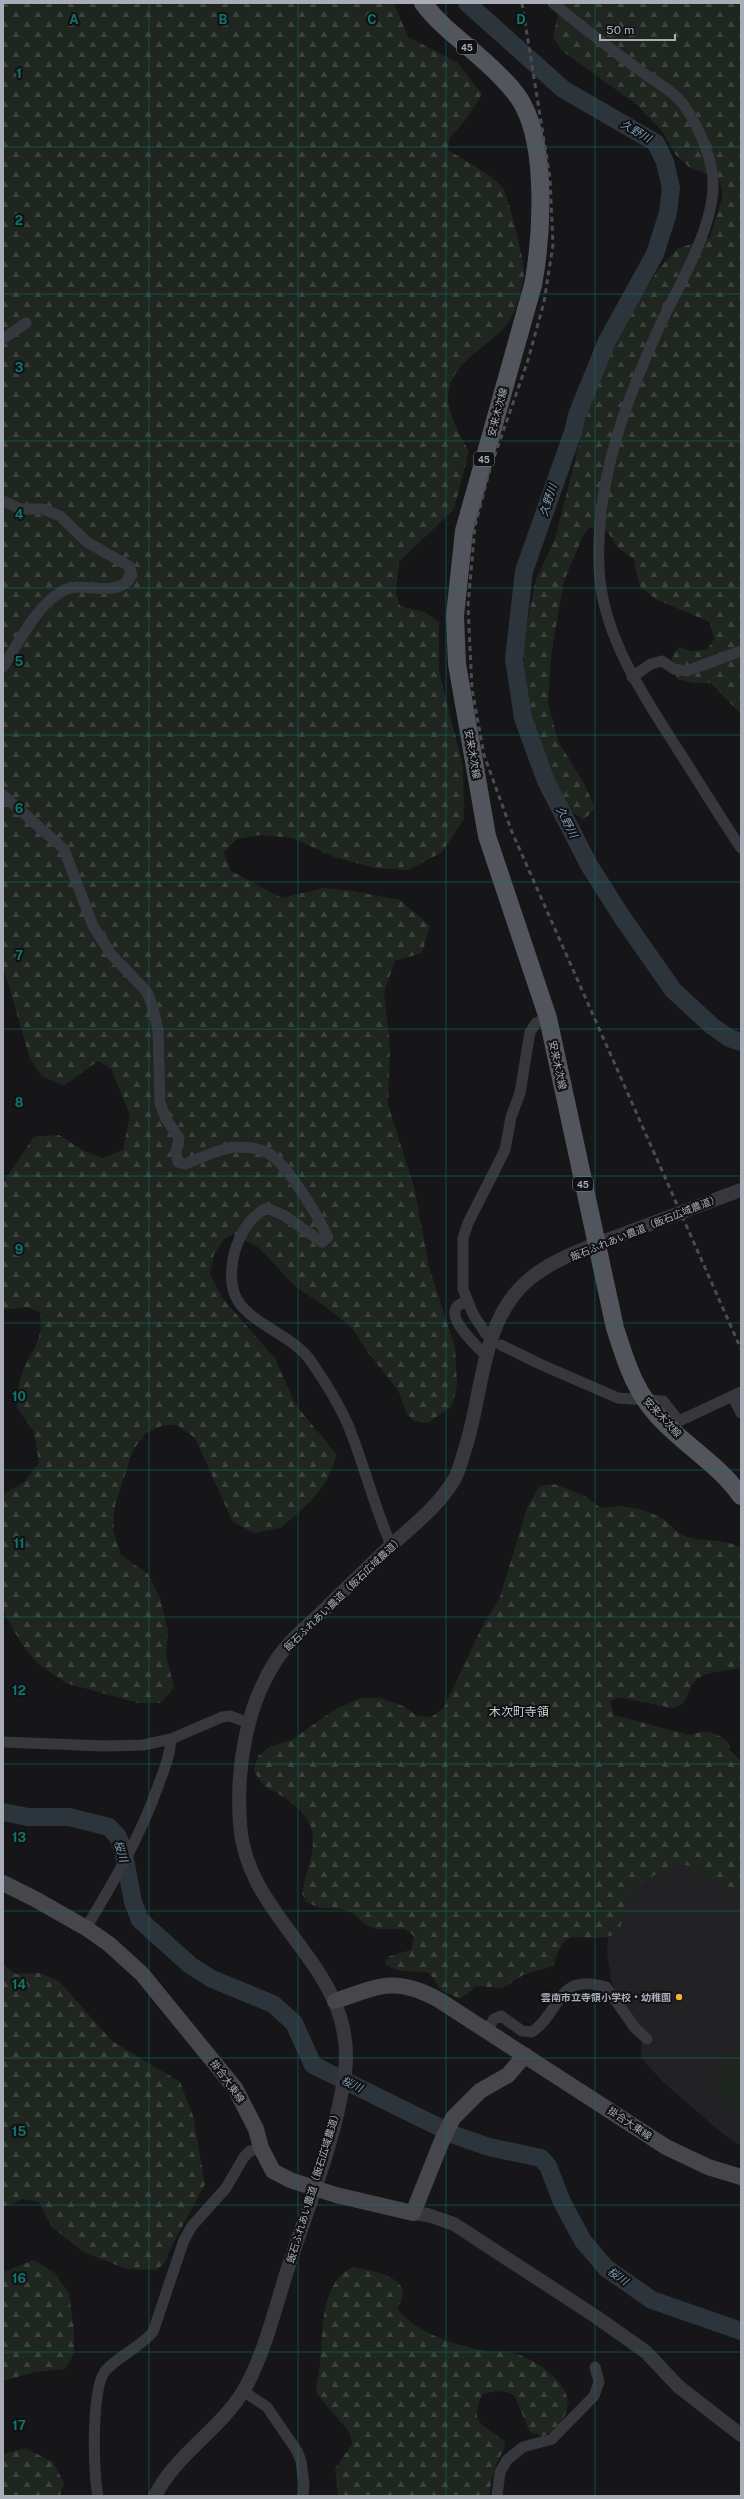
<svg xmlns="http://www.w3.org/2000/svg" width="744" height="2499" viewBox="0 0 744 2499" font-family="'Public Sans','Noto Sans JP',sans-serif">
	<defs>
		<pattern id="forest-firs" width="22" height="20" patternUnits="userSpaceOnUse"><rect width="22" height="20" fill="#1e261f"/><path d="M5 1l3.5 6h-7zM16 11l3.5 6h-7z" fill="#3c433d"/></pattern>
	</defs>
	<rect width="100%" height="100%" fill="#161618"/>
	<path fill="#222225" d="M651,1860L741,1864V2146L723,2134L663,2082L641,2058L642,2032L624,2010L612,1984L607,1953L612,1890Z"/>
	<path fill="#1e261f" d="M741,2051V2118C734,2110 725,2102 719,2094C708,2077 725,2056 741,2051Z"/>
	<path fill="url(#forest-firs)" d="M3,3H394L408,37L457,62L482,94L467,118L449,139L448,150C464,160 491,174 503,188C508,195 525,265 524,273C523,283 517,310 512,317C495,346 448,360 448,398C448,413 461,438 469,451L454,509L399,562L396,593L400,606L425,612L439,622V672L463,766L464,819L442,852L409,870L375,868L334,857L293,838L260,835L237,839L224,852L231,871L282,898L323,888L353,891L400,900L430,926L422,953L395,961L384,992L390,1046L388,1105L414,1187L429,1267L455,1347L457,1385L452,1406L428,1423L414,1421L407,1414L398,1390L366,1350L353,1329L327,1308L296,1287L258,1247L233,1234L224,1239L214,1254L210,1274L223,1299L275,1358L295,1404L337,1455L326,1482L311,1501L281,1528L254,1533L233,1522L195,1438L177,1425H164L146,1433L133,1450L115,1505L113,1531L121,1555L148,1574L160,1598L168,1631L166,1655L174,1687L161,1703H138L66,1683L38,1664L21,1643L3,1611V1494L23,1483L39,1463L34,1432L17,1407C18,1397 18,1383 22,1373C32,1349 44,1341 40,1312L26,1307L3,1310V1182L34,1137L59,1135L84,1151L103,1158L123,1150L130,1115L111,1069L98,1061L63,1086L42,1076L30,1059L3,966Z
		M561,3H741V714L711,683H693L677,679L672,658L679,647L690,651L707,650L714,639L710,622L655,599L639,585L634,559L617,547L608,532L589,527L582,538L564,581L552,649L548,703L558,741L584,783L595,808L584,820L572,812L546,763L527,701L523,644L536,579L555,539L584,425L607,351L658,270L677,249L710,237L723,195L719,179L689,167L675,154L662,131L637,105L561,50L553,36Z
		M554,1484L585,1496L601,1508C621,1504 642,1508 660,1517C670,1522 676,1534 687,1537C704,1542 726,1538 741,1548L740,1668C729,1671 710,1671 700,1677C685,1686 691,1706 672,1708L618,1697L610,1702L614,1715L690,1735C706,1729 714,1731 728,1742L730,1750L741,1761V1890C729,1888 718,1884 707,1877C701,1874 692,1866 686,1865C669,1864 637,1883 628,1897C621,1908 626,1925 615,1933C599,1945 573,1930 563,1943C558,1949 556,1959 553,1966L523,1975L503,1988L477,1986L460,1999L441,1990L429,1973C411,1970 403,1974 386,1965L385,1960L390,1956L411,1950L414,1936L404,1929H376L363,1923L353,1913L341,1909L320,1908L306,1902L302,1893C310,1853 329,1827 285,1798C266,1785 267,1793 254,1771L258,1756L270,1747L293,1739L334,1710L361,1698H381L403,1706L417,1716L431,1717L443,1709L484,1623L499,1600L528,1505L540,1486Z
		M3,1965L16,1974L39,1973L59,1981L112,2041L180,2082L193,2116L205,2184L169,2251L166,2261L157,2270L127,2269L85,2253L52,2227L39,2202L23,2199L3,2207Z
		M34,2260L55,2273L69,2294L74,2330V2354L65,2369L35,2372L3,2381V2272Z
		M353,2267C374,2271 419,2278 397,2308C412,2332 460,2347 487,2351C496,2352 508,2351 517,2354C535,2360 561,2377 567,2397C570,2409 562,2422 556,2431L542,2436L530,2432L514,2395C503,2390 493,2390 482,2395C467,2429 488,2423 505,2443C505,2450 501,2454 498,2461C493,2472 490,2484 490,2496H338L335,2469L352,2444L350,2433L317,2394L316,2387C327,2351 312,2287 353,2267Z
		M25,2448L53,2462L64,2483L60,2496H3V2454Z"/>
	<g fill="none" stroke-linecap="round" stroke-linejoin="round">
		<path stroke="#2c353c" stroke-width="18" d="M467,3L563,89L656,143L665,162L671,188L668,213L655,254L607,341L577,415L573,432L524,571L514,659L523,718L546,781L589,865L622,917L673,990L712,1026L729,1038L741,1042
			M3,1812L28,1817H69L109,1827L118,1837L123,1849L133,1902L140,1920L190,1965L212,1979L273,2004L294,2023L313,2065L457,2136L489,2147L541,2158L548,2166L562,2202L583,2241L606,2268L652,2300L741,2331"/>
		<path stroke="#37383d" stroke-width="11" d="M553,3C582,27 612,50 642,72C656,83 673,90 684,105C699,128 714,160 713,187C712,229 681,282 663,319C627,397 595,480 599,567C601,632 641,692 675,745C697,779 718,814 741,848
			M3,339L26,323
			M3,501L21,509H43L60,516L87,542L129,566L132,575C117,602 83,578 61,592C36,606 18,644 3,667
			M632,677L651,664L662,661L674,669L687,671L741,651
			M3,795L64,849L93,926L111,954L147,992L153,1008L158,1030L160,1103L166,1119L179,1138L176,1152L178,1162L185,1164C201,1158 218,1149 235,1147C244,1147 259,1148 268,1153C288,1165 317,1215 328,1237L322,1242L285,1216L267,1208C240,1220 224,1267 235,1295C245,1322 293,1335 310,1360C324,1380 338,1402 348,1425C364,1464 374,1506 391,1545
			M467,1301C462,1303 456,1305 455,1311C452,1324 479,1348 487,1357
			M486,1334L473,1314L463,1289V1238L468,1223L505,1150L511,1117L520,1093L530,1032L536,1023L548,1018
			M501,1345L542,1365L618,1398L663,1401L679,1421L741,1392
			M736,1395L735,1401L741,1413
			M3,1742L105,1746L143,1745L171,1739L222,1717L230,1716L249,1723
			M86,1928C113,1883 139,1839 157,1789C163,1772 170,1757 171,1739
			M487,2030L494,2019L501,2016L522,2031L532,2032C562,2011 556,1972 606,1987L635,2028L647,2039
			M243,2391L267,2407L297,2451L301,2461L304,2484L303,2496
			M98,2496C93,2474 91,2386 106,2370C120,2355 139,2348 153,2332L184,2240L192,2226L226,2188L244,2157L250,2151L261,2148
			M497,2496L500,2472L507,2460L523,2447L552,2439L594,2396L599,2382L595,2367"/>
		<path stroke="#37383d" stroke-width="14" d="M413,2213L428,2215L454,2224L595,2316L646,2352L679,2387L741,2435
			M155,2496C176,2454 220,2430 244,2390C265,2353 275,2308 288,2268C308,2207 337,2135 345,2072C358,1967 245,1921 240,1823C236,1769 246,1705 277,1659C289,1641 306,1627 322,1612C343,1591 365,1570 386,1550C411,1527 436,1509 454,1480C459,1471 462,1460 465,1449C483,1395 480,1325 525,1283C553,1257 598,1244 634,1230C670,1217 705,1203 741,1190"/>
		<path stroke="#45474d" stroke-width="16" d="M3,1883L35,1899L86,1928L109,1944L142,1974L235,2088L256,2129L261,2148L273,2171L290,2180L336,2195L413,2213L441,2143L453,2118L480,2091L508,2075L525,2055
			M335,2001C379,1986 395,1976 439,2000L666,2147L708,2167L741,2177"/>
		<path stroke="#53555c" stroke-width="18" d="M423,3C444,31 474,49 498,74C507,83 517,93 523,105C547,149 542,237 533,285L464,531L455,616L457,664L487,836L548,1018L615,1328C623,1352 630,1377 644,1398C669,1437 714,1458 741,1496"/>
		<path stroke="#4a4c52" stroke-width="3" stroke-dasharray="5 4" stroke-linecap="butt" d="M522,3L550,178L553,245L544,302L528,360L490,469L475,526L468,606L472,689L484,755L512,832L741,1349"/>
	</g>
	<path fill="none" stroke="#0f766e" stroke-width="1" stroke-opacity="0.55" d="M149,3V2496M298,3V2496M446,3V2496M595,3V2496M3,147H741M3,294H741M3,441H741M3,588H741M3,735H741M3,882H741M3,1029H741M3,1176H741M3,1323H741M3,1470H741M3,1617H741M3,1764H741M3,1911H741M3,2058H741M3,2205H741M3,2352H741"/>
	<circle fill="#f2b134" stroke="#111113" stroke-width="1.5" cx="679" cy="1997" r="4"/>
	<g text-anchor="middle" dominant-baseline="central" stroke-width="4" stroke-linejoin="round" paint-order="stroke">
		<g fill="#111113" stroke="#7b7e86" stroke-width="1">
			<rect x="457" y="40" width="20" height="14" rx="3"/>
			<rect x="474" y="452" width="20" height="14" rx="3"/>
			<rect x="573" y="1177" width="20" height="14" rx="3"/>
		</g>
		<g font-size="9" font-weight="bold" fill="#a8adb8">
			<text x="467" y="47">45</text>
			<text x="484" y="459">45</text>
			<text x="583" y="1184">45</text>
		</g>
		<g font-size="10" fill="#a8adb8" stroke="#111113">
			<text transform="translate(497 412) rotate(-75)">安来木次線</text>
			<text transform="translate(473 754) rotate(80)">安来木次線</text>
			<text transform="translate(558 1065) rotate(78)">安来木次線</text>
			<text transform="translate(645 1227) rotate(-22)">飯石ふれあい農道（飯石広域農道）</text>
			<text transform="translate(663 1417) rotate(47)">安来木次線</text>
			<text transform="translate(343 1593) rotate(-44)">飯石ふれあい農道（飯石広域農道）</text>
			<text transform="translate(228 2081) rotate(54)">掛合大東線</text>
			<text transform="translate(630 2123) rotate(34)">掛合大東線</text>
			<text transform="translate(313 2186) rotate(-73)">飯石ふれあい農道（飯石広域農道）</text>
		</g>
		<g font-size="10" font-weight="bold" fill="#a8adb8" stroke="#111113" text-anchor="end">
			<text x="671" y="1997">雲南市立寺領小学校・幼稚園</text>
		</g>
		<g font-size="11" font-style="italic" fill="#7f9bb3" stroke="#111113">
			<text transform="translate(636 131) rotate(30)">久野川</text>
			<text transform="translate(548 500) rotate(-72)">久野川</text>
			<text transform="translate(567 822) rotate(63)">久野川</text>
			<text transform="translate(121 1851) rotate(73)">桜川</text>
			<text transform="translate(352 2084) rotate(26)">桜川</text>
			<text transform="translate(618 2276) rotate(35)">桜川</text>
		</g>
		<g font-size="12" fill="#c9ccd4" stroke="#111113">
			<text x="519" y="1712">木次町寺領</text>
		</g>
	</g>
	<g font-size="13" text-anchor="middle" font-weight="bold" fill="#0f766e" stroke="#111113" stroke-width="4" stroke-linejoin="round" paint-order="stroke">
		<text x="74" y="24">A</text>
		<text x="223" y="24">B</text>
		<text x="372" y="24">C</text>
		<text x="521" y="24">D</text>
		<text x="19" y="78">1</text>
		<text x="19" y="225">2</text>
		<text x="19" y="372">3</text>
		<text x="19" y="519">4</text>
		<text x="19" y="666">5</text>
		<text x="19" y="813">6</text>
		<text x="19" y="960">7</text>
		<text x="19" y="1107">8</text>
		<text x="19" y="1254">9</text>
		<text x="19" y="1401">10</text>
		<text x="19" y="1548">11</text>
		<text x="19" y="1695">12</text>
		<text x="19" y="1842">13</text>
		<text x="19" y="1989">14</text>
		<text x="19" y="2136">15</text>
		<text x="19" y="2283">16</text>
		<text x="19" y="2430">17</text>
	</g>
	<rect width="744" height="2499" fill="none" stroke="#a8adb8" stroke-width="8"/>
	<path d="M600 34v6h75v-6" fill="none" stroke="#a8adb8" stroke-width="2"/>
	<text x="606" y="34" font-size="12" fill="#a8adb8" stroke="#111113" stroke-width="3" paint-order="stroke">50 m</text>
</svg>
